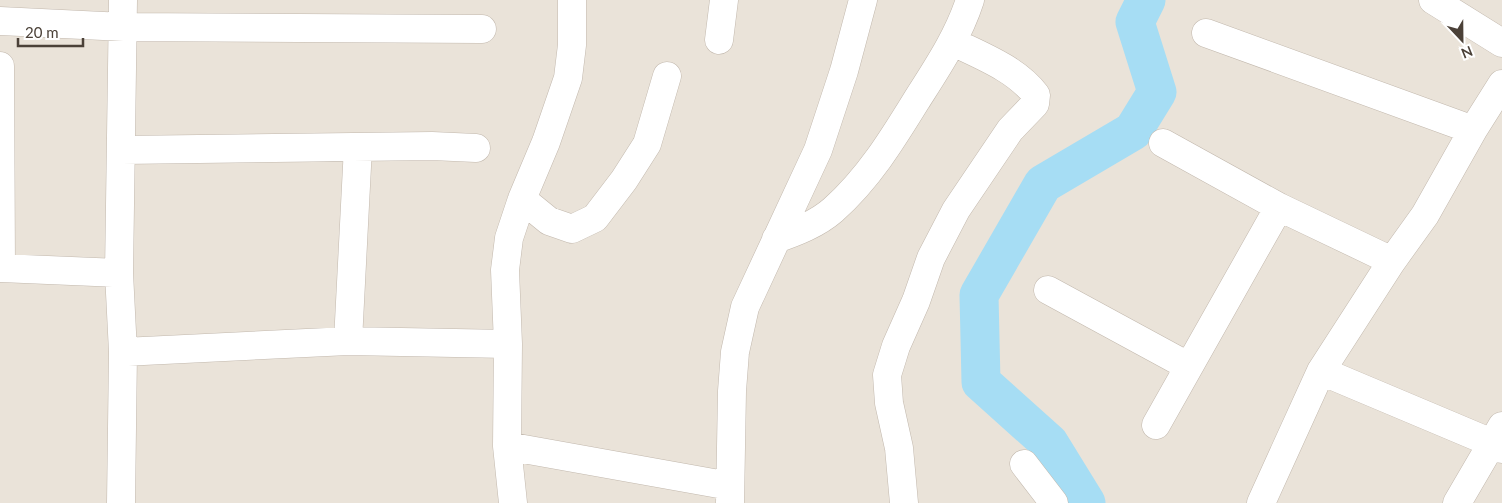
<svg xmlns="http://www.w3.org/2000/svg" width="1502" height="503" viewBox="0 0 1502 503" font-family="Lato,sans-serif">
	<rect width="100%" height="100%" fill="#f6f1eb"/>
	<path fill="#eae3d9" d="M0,0H1502V503H0Z"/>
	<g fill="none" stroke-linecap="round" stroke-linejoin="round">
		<path stroke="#a6ddf4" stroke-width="39" d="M1086,503L1049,443L981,382L979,295L1043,184L1133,131L1157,92L1135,22L1146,0"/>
		<g stroke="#c2b8ad" stroke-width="29">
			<path id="minor" d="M1433,0L1502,43
				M0,21L124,27L482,29
				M1206,33L1473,130
				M719,40L724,0
				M0,66L1,268
				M1163,143L1279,207L1392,261
				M122,150L432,146L476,148
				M522,199L549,221L572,229L595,218L624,180L647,144L667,76
				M776,239C796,232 817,224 833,210C868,179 892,140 916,101C937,68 958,37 970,0
				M0,268L119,273
				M1048,290L1188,366
				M348,341L358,147
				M123,352L348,341L508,344
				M1321,371L1492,443L1502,449
				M1156,425L1279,207
				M507,446L730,486
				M1024,464L1054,503
				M121,503L123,352L119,273L123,0
				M513,503L507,446L508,344L505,270L509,238L522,199L546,142L568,78L572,45V0
				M730,503L732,391L735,352L745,307L818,150L844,71L863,0
				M904,503L899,448L889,403L887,375L896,346L916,301L931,258L956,210L1010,130L1035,104L1036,95C1016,69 982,56 953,42
				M1261,503L1321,371L1392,261L1425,215L1473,130L1502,84
				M1457,503L1502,426"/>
		</g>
		<use href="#minor" stroke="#fff" stroke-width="28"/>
	</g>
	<g transform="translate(1462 40) rotate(158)" stroke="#ffffff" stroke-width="4" paint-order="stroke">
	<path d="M0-4L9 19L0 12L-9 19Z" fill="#4b4138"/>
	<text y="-8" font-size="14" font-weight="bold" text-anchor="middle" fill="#4b4138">N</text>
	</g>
	<path d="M18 38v8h65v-8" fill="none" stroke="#4b4138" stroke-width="2.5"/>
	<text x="25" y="38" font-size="15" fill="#4b4138" stroke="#ffffff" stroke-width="4" paint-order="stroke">20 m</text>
</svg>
